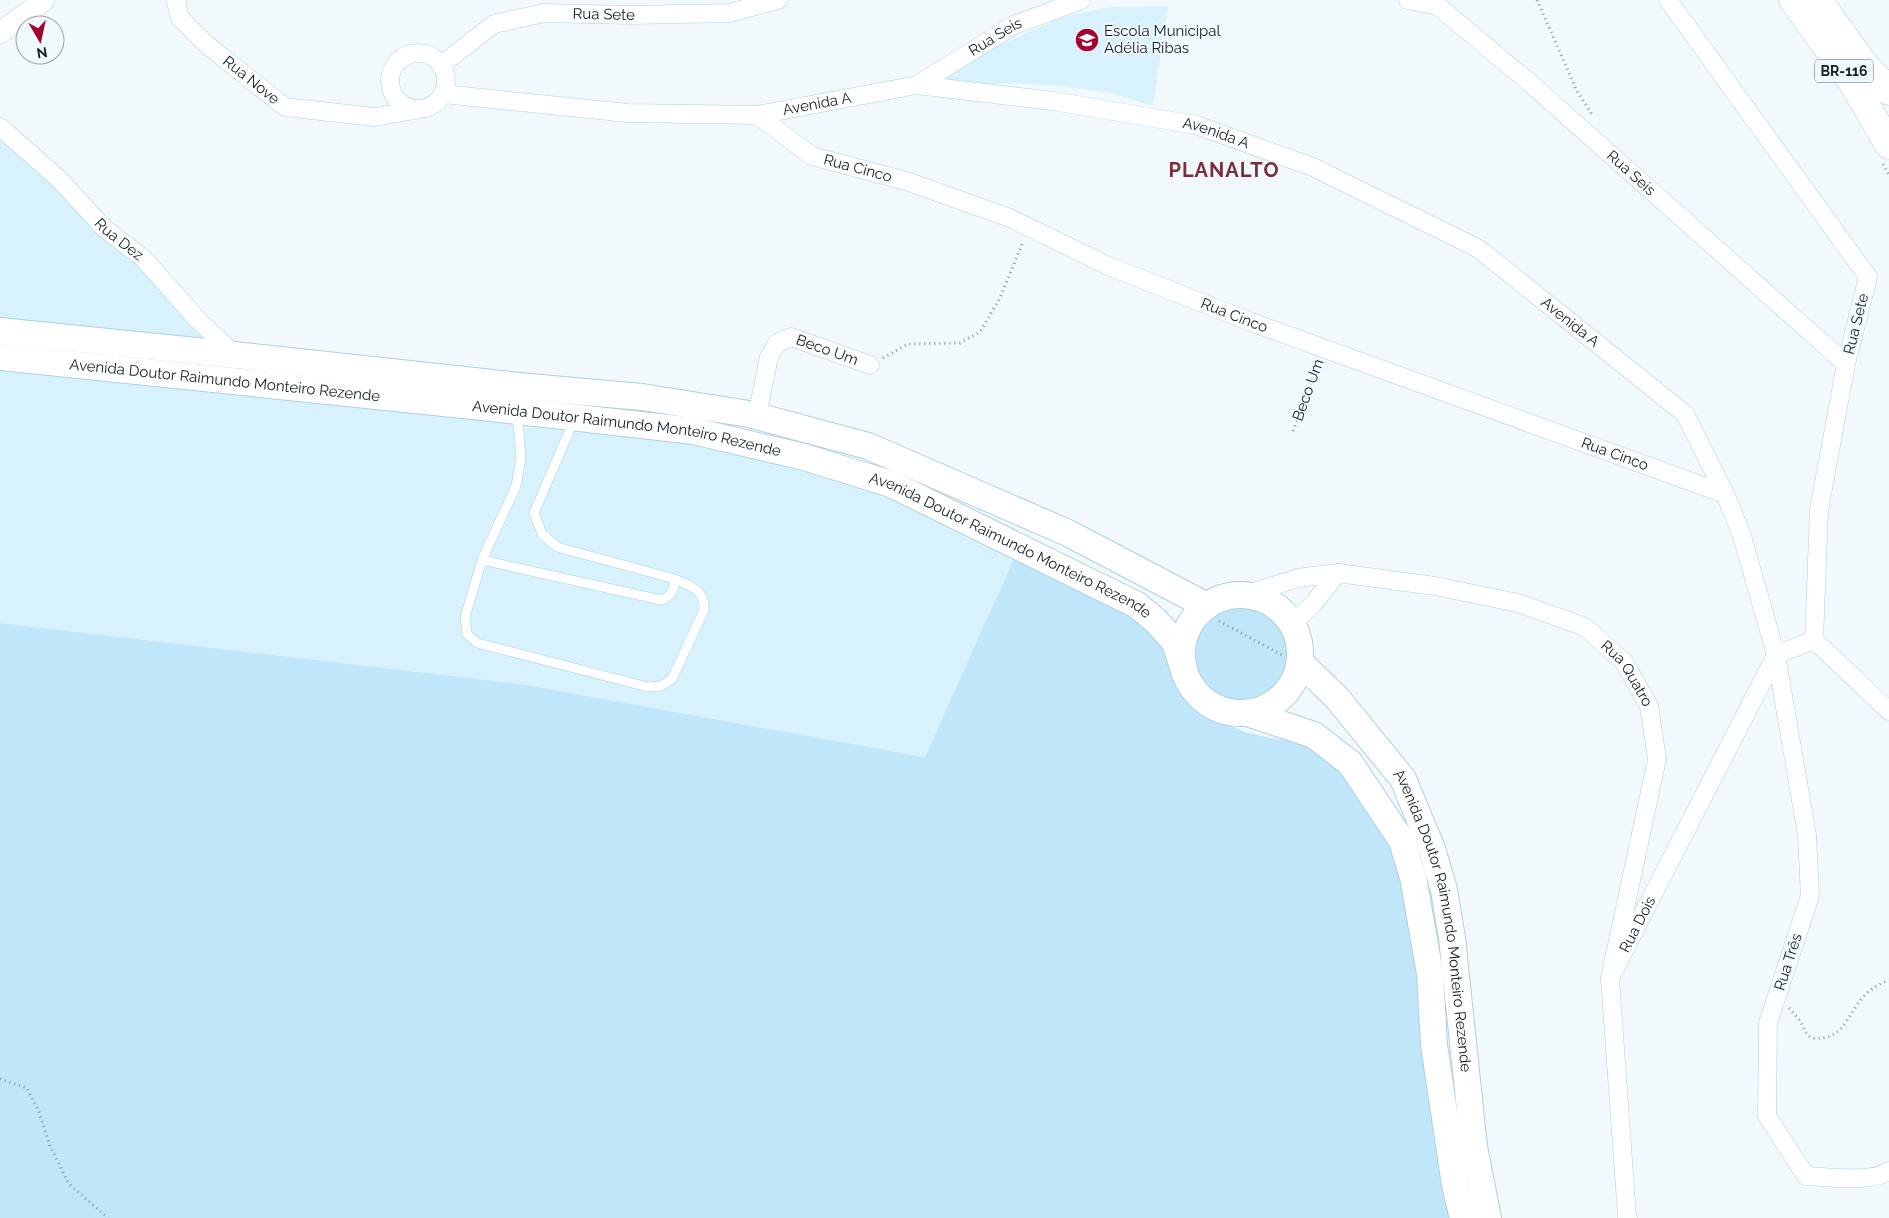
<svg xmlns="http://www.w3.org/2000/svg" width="1889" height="1218" viewBox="0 0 1889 1218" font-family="Raleway,sans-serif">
	<rect width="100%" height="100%" fill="#f2f9fc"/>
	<path fill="#d8f2fd" d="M1168,6L1153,106L1111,93L1060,86L1011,83L933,87L962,62L1062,17L1110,7Z
		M0,132L234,354L776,460L874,492L1017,552L926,757L521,684L0,623Z"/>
	<path fill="#bfe7f9" d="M1017,552L1143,616L1178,665L1189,697L1212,718L1245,732L1271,738L1314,744L1345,764L1402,861L1454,1218H0V623L521,684L925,757Z
		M1192 656a49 49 0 1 1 98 0a49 49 0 1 1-98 0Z"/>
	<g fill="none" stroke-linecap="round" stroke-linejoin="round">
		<g stroke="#aecfdf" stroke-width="10">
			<path id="service" d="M517,413L521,458L516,486L482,560L661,600C673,596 673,590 675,579L557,547L542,534L534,513L574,420
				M482,560L465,617L467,634L477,643L648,687L661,686L672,679L704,610C705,589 692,588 675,579"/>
		</g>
		<g stroke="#aecfdf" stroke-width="19">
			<g id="minor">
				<path id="s1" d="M178,0L176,2L180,18L206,44L285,107L375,117L415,110"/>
				<path id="s2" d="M1408,0L1438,6L1530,83L1846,364"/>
				<path d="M1668,0L1868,277L1846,364L1819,510L1814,640L1776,655"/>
				<circle cx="418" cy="81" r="28"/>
				<path id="s3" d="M441,65L494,24L544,13L632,15L729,13L778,0"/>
				<path id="s4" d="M917,85L1014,25L1081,0"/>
				<path id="s5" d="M443,94L628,113L757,115L917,85L1053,101L1196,125L1313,167L1479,249L1685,414L1725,494L1741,533L1776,655L1807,835L1810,896L1768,1023L1767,1116L1806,1176C1827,1177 1872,1183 1889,1171"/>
				<path id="s6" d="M757,115L812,156L906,181L1010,218L1106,265L1251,322L1725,494"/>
				<path id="s7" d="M0,127L58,178L104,228L144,259L199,321L235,355"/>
				<path id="s8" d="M757,416L769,357L777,343L791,337L870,365"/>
				<path id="s9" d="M1244,595L1298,578L1338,573L1435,586L1518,603L1585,627L1624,662L1649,706L1657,759L1610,978"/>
				<path d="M1292,624L1314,603L1338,573"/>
				<path d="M1814,640L1889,711"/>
				<path id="s10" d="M1628,1218L1627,1216L1610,978L1776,655"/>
			</g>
		</g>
		<g stroke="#aecfdf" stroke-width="22">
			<path id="tertiary" d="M0,33L44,0"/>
		</g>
		<g stroke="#aecfdf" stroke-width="28">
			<g id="primary">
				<path d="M0,331L235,355L529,387L642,397L749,414L868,446L1068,533L1207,606"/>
				<path id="s11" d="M0,357L473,406L694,431L804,457L891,484L1137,605L1155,620L1175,642L1185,674"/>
				<circle cx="1241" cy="654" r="59"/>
				<path id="s12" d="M1300,662L1337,698L1403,779L1432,849L1444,890L1452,938L1474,1147L1488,1218"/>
				<path d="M1247,713L1314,735L1350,763L1402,841L1413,877L1430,974L1434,1045L1455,1185L1463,1218"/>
			</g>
		</g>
		<g stroke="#aecfdf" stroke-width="29">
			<path id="trunk" d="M1793,0L1851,80L1889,145
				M1818,0L1862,62L1889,91"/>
		</g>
		<path stroke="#8d969a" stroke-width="3" stroke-dasharray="1 4" stroke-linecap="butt" d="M1537,0L1577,91L1593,116
			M1883,164L1889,175
			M883,358L908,344L960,343L980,332L1000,298L1023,242
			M1293,431L1318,363
			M1219,621L1282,655
			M1789,1008L1801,1022L1805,1032L1811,1038C1844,1041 1845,1018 1863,997C1870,989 1879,984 1889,980
			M0,1079L27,1088L39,1112L50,1146L69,1184L108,1218"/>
		<use href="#service" stroke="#fff" stroke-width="9"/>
		<use href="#minor" stroke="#fff" stroke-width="18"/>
		<use href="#tertiary" stroke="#fff" stroke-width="21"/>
		<use href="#primary" stroke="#fff" stroke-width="26"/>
		<use href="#trunk" stroke="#fff" stroke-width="28"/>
	</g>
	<defs>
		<g id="school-disc" transform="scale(1.25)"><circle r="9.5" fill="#a20330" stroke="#f2f9fc"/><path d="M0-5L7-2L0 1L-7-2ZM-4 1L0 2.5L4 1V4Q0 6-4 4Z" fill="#fff"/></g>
	</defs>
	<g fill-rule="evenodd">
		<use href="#school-disc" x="1087" y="40"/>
	</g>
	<g text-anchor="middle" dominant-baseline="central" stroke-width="4" stroke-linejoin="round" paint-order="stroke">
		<rect fill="#f2f9fc" stroke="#566066" stroke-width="1" x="1815" y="59.5" width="58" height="23" rx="4"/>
		<g font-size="14" font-weight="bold" fill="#131f25">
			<text x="1844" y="71">BR-116</text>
		</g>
		<g font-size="15" fill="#131f25" stroke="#f2f9fc">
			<text stroke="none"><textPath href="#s3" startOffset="178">Rua Sete</textPath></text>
			<text stroke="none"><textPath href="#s4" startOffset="92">Rua Seis</textPath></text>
			<text stroke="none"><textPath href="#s1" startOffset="114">Rua Nove</textPath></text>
			<text stroke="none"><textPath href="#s5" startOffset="376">Avenida A</textPath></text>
			<text stroke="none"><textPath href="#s5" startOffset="781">Avenida A</textPath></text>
			<text stroke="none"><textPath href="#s6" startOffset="116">Rua Cinco</textPath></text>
			<text stroke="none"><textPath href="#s2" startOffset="286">Rua Seis</textPath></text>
			<text stroke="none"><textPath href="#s7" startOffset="164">Rua Dez</textPath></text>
			<text stroke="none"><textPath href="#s6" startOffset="521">Rua Cinco</textPath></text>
			<text stroke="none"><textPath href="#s5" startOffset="1186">Avenida A</textPath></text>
			<text transform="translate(1856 324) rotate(-76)">Rua Sete</text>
			<text stroke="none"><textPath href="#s8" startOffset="130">Beco Um</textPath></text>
			<text stroke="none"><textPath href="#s11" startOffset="226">Avenida Doutor Raimundo Monteiro Rezende</textPath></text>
			<text transform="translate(1308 390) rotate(-70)">Beco Um</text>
			<text stroke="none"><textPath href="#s11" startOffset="631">Avenida Doutor Raimundo Monteiro Rezende</textPath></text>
			<text stroke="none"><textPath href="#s6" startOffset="926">Rua Cinco</textPath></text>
			<text stroke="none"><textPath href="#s11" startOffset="1036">Avenida Doutor Raimundo Monteiro Rezende</textPath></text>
			<text stroke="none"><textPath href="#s9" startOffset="414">Rua Quatro</textPath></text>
			<text stroke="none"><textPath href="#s12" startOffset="302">Avenida Doutor Raimundo Monteiro Rezende</textPath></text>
			<text stroke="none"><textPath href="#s10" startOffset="301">Rua Dois</textPath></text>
			<text transform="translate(1788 962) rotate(-72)">Rua Três</text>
		</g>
		<g font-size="15" fill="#131f25" stroke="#f2f9fc" text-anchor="start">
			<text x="1104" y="31">Escola Municipal<tspan x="1104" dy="17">Adélia Ribas</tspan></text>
		</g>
		<g font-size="20" font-weight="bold" letter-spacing="1" fill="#773037" stroke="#f2f9fc">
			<text x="1224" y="170">PLANALTO</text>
		</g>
	</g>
	<g transform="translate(40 40) rotate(171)"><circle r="24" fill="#f2f9fc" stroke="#99a2a6"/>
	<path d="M0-4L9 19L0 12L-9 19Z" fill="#a20330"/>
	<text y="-8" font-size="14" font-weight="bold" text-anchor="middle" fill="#131f25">N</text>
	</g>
</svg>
